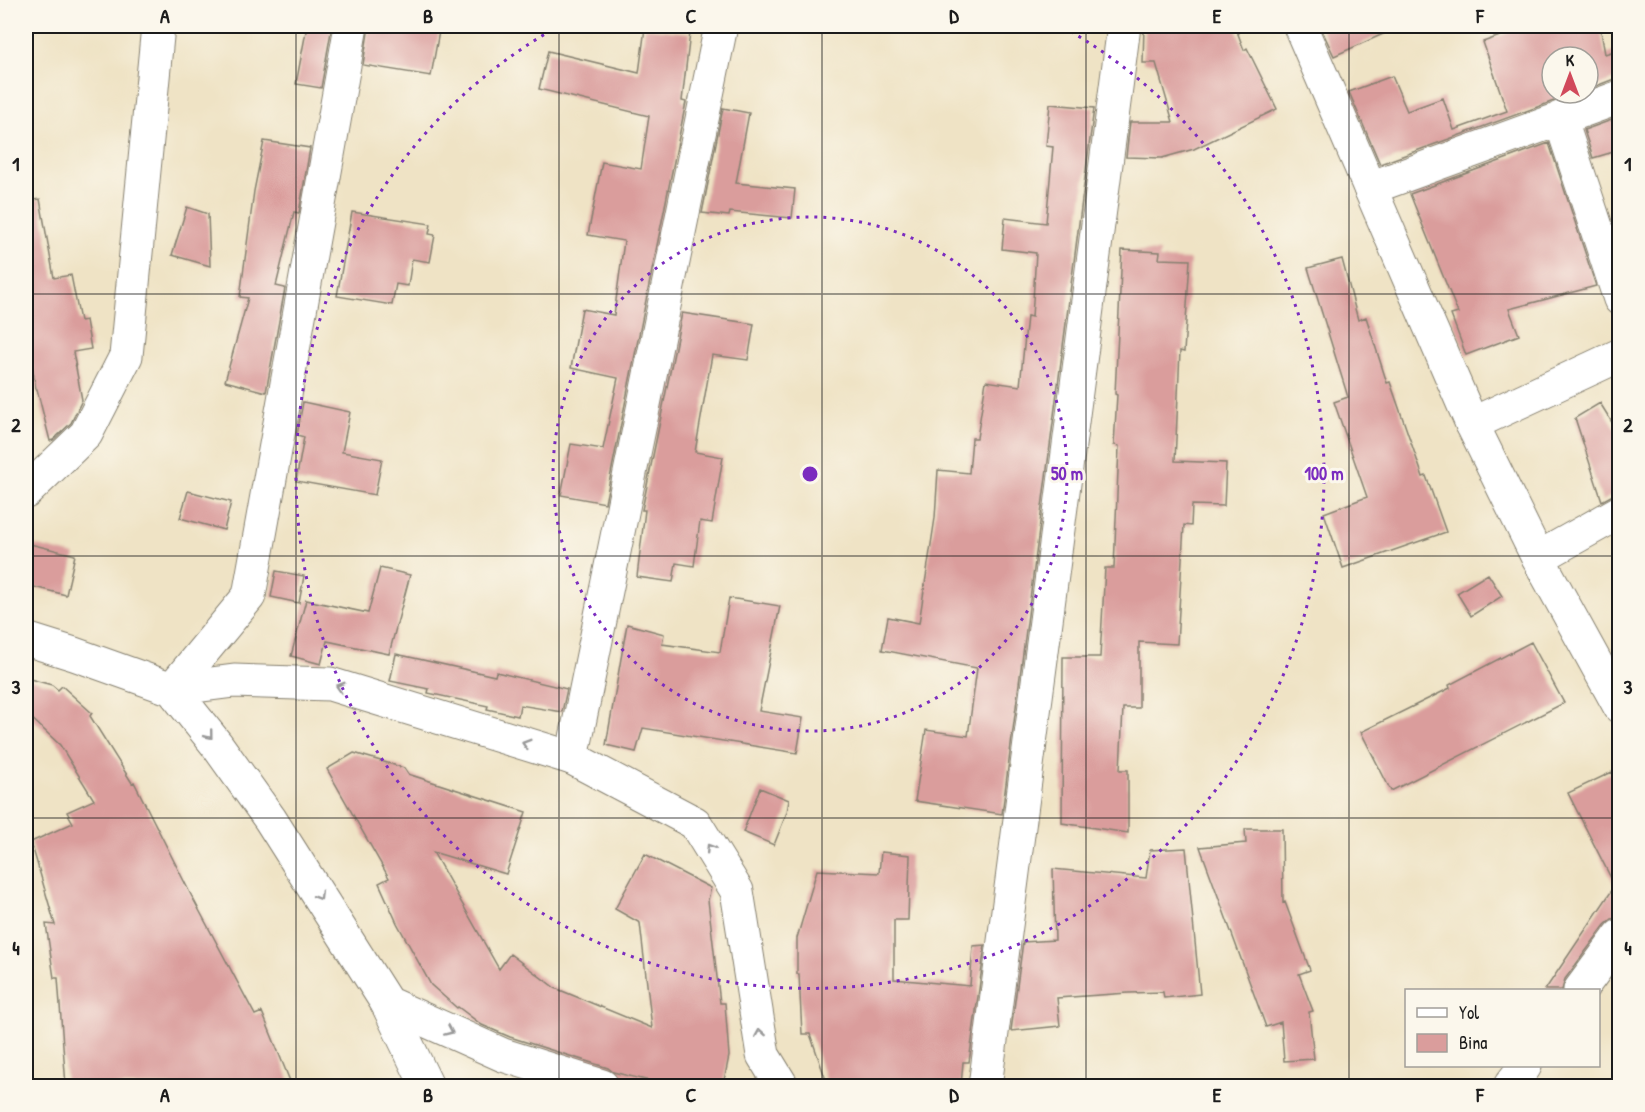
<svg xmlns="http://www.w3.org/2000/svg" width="1645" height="1112" viewBox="0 0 1645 1112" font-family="'Patrick Hand',sans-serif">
	<rect width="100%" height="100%" fill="#fbf7ec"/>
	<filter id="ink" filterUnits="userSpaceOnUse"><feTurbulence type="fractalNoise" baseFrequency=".0167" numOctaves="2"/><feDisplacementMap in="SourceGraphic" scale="12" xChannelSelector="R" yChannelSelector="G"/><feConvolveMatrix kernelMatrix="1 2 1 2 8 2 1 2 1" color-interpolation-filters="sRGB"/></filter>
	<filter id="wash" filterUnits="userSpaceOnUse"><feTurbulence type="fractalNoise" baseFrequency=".008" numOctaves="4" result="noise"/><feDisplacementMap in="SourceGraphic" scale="24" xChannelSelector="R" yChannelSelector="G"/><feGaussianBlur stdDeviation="1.35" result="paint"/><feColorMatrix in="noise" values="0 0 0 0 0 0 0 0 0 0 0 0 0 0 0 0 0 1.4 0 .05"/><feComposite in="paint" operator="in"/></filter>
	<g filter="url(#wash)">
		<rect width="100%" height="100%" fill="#efe3c5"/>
		<g id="blocks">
			<path fill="#da9d9c" d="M307,26H332L321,88L296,84Z
				M369,26H440L431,76L363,65Z
				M1144,26H1235L1244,50L1247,48L1277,109L1194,149L1162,158L1126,157L1130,122H1173L1156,63H1143Z
				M1320,26H1401L1334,56Z
				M1581,26H1600L1605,54L1620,49V79H1614L1588,89V57H1552V93H1576L1380,164L1349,92L1392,76L1407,111L1443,98L1454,130L1507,111L1483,42L1511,32Z
				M645,28L690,33L682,101L686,102L605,503L561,495L571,444L603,449L618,378L571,368L582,309L614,315L624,241L588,235L602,162L641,169L649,116L539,89L548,51L639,73Z
				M1050,104L1094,108L1002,814L915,801L926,730L968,736L977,668L882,650L888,617L919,623L935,518L938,470L969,473L972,438H977L986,381L1020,386L1027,316L1032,317L1036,253L1002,249L1005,218L1046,223L1053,147L1046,146Z
				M723,108L749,113L736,183L795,189L792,218L730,212L729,216L702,213Z
				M1620,117V150L1593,158L1584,130Z
				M264,141L310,148L299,213L294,212L276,286L285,288L266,392L225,381L248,298L240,297L254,191Z
				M1549,143L1596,286L1509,309L1519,335L1466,355L1451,315L1458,313L1410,194Z
				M40,199L54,278L71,275L80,321L86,320L91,349L73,352L82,400L71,423L53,440L50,441L37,389H36L26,329V201Z
				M187,207L208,214L210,266L172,255Z
				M352,212L431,224L429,234L435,235L430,262L412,259L408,286L396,284L392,305L337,296Z
				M1122,250L1160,252L1159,259L1190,260L1184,352L1180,351L1175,461L1226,463L1224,506L1192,505L1191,526L1184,525L1177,644L1139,642V708H1123L1120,770H1128V833L1062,823L1063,657H1100L1105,568H1114L1119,446L1114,445L1117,395L1115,394Z
				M1342,259L1358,320L1366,317L1387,383L1390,382L1423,477L1426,476L1446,532L1343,568L1324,513L1367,497L1334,402L1348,397L1308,268Z
				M682,313L754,324L748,360L712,355L695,452L723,457L712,523L700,521L694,566L676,563L673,582L637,577L645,510H642Z
				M303,402L350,412L342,452L382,459L375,495L296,481L304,437L297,435Z
				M1600,403L1620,435V493L1611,496L1602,501L1575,418Z
				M188,491L231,502L224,530L180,518Z
				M26,543L75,555L66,595L26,585Z
				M380,568L410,575L389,654L327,641L321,664L291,656L306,600L368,613Z
				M276,571L304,576L299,603L271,597Z
				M1488,574L1502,596L1471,616L1457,593Z
				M729,598L780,606L759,711L803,718L797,753L643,728L636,752L606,745L627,624L664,634L662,644L720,652Z
				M1531,642L1564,703L1391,791L1361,732L1450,688L1449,685Z
				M396,654L495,676L496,672L567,689L562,712L520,705L518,716L487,709L488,706L428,693L429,689L390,681Z
				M26,678L52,685L58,690L62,686L92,713L90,716L132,783L134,782L190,893L255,1015L262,1012L292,1086H66L58,978H54L46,924L55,925L31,842L73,823L67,812L94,800L60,745L26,713Z
				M354,753L404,768L408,774L526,812L506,874L433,852L499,969L510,954L555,988L652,1028L640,923L615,909L645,854L711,888L708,900L720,1003H725L729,1056L723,1086H670L613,1072L608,1068L510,1037L482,1025L458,1007L457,1008L431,985L397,923L379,883L389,878L327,769Z
				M1612,772L1620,788V918L1612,919L1605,925L1565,979L1562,990H1545L1615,886L1568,793Z
				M760,788L789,800L787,812L774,845L743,832Z
				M1245,829H1282L1283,903L1285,902L1310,970L1299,974L1313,1011L1309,1012L1314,1059L1284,1061L1281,1022L1266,1027L1200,847L1246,843Z
				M1186,848L1200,994L1164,998L1163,992L1128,993L1057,998L1060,1026L1011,1031L1023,942L1055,940L1053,869L1146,878L1150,850Z
				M881,852L910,855L908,920H894V979L970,986L973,946L985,945L969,1062H963L961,1086H828L810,1034H802L799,974H797V938L817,870L879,873Z"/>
		</g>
	</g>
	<g filter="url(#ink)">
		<use href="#blocks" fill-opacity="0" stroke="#868070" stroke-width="1.5"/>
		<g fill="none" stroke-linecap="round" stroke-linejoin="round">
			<g stroke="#868070" stroke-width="35">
				<path id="street" d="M1560,118L1620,299
					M1370,188L1620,97
					M1472,424L1620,355
					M26,492L86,434L126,356L158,26
					M1538,558L1620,512
					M172,689L249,596L351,26
					M572,758L721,26
					M1580,990L1620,936
					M387,1003L427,1086
					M985,1086L1124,26
					M1510,1086L1525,1066"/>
			</g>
			<g stroke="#868070" stroke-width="35">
				<path id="secondary" d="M1300,26L1472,424L1538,558L1620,707
					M26,639L74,654L172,689L234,681L330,684L572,758L695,823L737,891L763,1055L782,1086
					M172,689L217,745L270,819L387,1003L503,1055L602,1086"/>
			</g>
			<use href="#street" stroke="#fff" stroke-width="33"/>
			<use href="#secondary" stroke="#fff" stroke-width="33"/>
		</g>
		<defs><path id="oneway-chevron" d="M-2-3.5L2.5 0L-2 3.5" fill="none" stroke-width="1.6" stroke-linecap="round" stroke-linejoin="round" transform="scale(1.5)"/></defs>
		<g stroke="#999">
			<use href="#oneway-chevron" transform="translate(340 687) rotate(-163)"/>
			<use href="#oneway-chevron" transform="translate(209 735) rotate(51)"/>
			<use href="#oneway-chevron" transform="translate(526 744) rotate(-163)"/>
			<use href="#oneway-chevron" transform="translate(710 848) rotate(-122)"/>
			<use href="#oneway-chevron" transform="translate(319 896) rotate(58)"/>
			<use href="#oneway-chevron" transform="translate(449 1031) rotate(24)"/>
			<use href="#oneway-chevron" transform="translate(760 1033) rotate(-99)"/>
		</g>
	</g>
	<path fill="none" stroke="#1c1c1c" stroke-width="1.5" stroke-opacity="0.55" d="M296,26V1086M559,26V1086M822,26V1086M1086,26V1086M1349,26V1086M26,294H1620M26,556H1620M26,818H1620"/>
	<g fill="none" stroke="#7b2cbf" stroke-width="3" stroke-dasharray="3 6">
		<circle cx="810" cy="474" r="257"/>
		<path d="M1063 27A514 514 0 1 1 557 27"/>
	</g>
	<circle cx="810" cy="474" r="9" fill="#7b2cbf" stroke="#fbf7ec" stroke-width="3"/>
	<g font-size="18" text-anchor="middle" font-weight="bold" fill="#7b2cbf" stroke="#fbf7ec" stroke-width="6" stroke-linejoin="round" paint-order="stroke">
		<text x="1067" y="480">50 m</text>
		<text x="1324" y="480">100 m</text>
	</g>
	<rect width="1645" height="1112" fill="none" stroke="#fbf7ec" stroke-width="66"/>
	<rect x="1405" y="989" width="195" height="78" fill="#fbf7ec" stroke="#a29f99" stroke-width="1.5"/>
	<rect x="1417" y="1008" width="30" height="9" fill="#ffffff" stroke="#a29f99" stroke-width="1.5"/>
	<text x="1459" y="1019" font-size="18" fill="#1c1c1c">Yol</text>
	<rect x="1417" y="1034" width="30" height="18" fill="#da9d9c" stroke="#a29f99" stroke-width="1.5"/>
	<text x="1459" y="1049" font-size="18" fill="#1c1c1c">Bina</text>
	<g transform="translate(1570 75)"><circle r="28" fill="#fbf7ec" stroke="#a29f99" stroke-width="1.5"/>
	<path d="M0-4.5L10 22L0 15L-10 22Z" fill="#d1495b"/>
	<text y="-9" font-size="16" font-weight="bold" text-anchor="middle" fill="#1c1c1c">K</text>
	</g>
	<rect x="33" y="33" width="1579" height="1046" fill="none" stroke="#1c1c1c" stroke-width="2"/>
	<g font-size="20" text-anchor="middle" font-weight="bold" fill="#1c1c1c">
		<text x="165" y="23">A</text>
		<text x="428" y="23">B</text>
		<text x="691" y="23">C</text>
		<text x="954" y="23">D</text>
		<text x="1217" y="23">E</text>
		<text x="1480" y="23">F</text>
		<text x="16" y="171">1</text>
		<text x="1628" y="171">1</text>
		<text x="16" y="432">2</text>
		<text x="1628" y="432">2</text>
		<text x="16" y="694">3</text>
		<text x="1628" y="694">3</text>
		<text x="16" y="955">4</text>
		<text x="1628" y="955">4</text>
		<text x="165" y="1102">A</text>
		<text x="428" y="1102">B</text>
		<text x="691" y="1102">C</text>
		<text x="954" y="1102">D</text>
		<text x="1217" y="1102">E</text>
		<text x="1480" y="1102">F</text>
	</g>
</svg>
